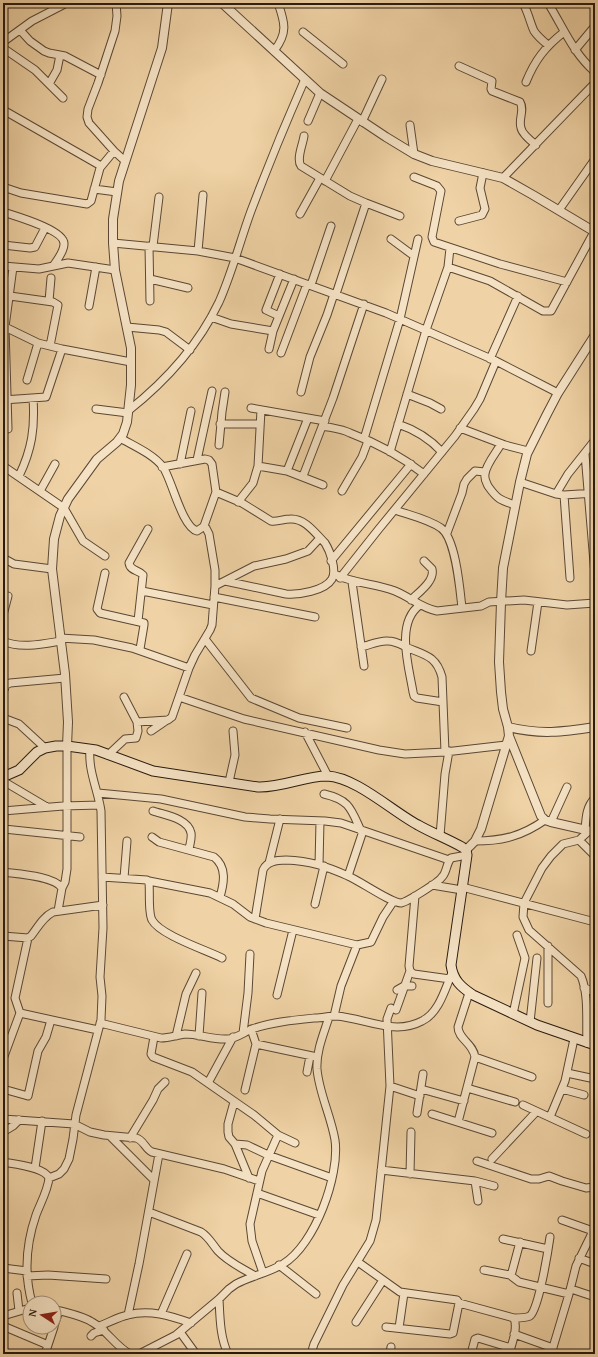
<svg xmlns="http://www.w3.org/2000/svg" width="598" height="1357" viewBox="0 0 598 1357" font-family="'Gentium Book Plus',serif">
	<rect width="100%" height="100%" fill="#efd2a5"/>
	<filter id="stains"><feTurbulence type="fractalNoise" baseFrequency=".005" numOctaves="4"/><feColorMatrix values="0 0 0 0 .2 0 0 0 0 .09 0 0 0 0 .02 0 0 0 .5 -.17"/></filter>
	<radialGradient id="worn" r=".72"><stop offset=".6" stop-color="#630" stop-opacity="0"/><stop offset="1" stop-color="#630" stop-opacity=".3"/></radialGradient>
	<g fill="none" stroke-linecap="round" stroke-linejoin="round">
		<g stroke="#5a4834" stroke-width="9">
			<path id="minor" d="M116,3L117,16L115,31L98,83L88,109L87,117L89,123L114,151L125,161
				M523,3C528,12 530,22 534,31C538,37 543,41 548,45
				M548,3C563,27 573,53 595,72
				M20,30L30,41L44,51L49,53L65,56L101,75
				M303,32L343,64
				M3,42L32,21L63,5L65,3
				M3,48L35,70L63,98
				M575,50L595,26
				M274,51C288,33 285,23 278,3
				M459,66L490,80L492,81L491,89L492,91L520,102C525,110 518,119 521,128C522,134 531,141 536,145
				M526,82C535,60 545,47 564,32
				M49,84L57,70L60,55
				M5,111L101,166
				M308,121L320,93
				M362,122L382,79
				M410,125L414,154
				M304,136C303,144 296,159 301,166L350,196L366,203L400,216
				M414,177L437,186L441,191L432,237L434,242L500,264L567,282
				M503,178L595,83
				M325,181L358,119
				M3,187L21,193L87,204L91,201L100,168L114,151
				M94,189L117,192
				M559,210L595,159
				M3,212C15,216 65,230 64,244C64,252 57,260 53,266
				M300,214L320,178
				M459,221L482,215L485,209L480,188L483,173
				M391,239L414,256
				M113,243L198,251L235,258L386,313L496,361L558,393
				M3,245L30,248L35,247L45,228
				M149,246L150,301
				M153,246L159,197
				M198,251L203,195
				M3,266L39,269L68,263L115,270
				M448,267L490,281L543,311H551L594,232
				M150,279L188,288
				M311,285L331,226
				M336,294L366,203
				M10,296L53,302L58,305L50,346
				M49,301L51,278
				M89,306L96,267
				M279,316L266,310L280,274
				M211,317L231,324L273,331
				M5,327L38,343L62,349L131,362
				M127,327L159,330L166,332L190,350
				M269,349L273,331L294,279
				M281,353L307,284
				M490,359L518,296
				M27,380L38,343
				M301,392L310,357L327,315L334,294
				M407,394L430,403L441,409
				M3,400L46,397L62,349
				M251,408L325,421
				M96,409L128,413
				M128,411C166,381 198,346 219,302C232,273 240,241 251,211C268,166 286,122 305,79
				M220,424H260
				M398,424C416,430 429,438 442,452
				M323,426C332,428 342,429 350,433C377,443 402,457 424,474
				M460,428L505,445L528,451
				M8,429L5,327L13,267
				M364,439L400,319L418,239
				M501,444C496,453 486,464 485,474C484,479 486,482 488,486C497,499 500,500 515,505
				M219,445L222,412L225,392
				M390,452L426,330L448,267L450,248
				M585,454L595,575
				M197,460L212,391
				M180,464L191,411
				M3,466L64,508L83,541L105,556
				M258,466L287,471L323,485
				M162,467L205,459L209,460L212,464L216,492L204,526
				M287,471L308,418
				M19,476C32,449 35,428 33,398
				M303,476L333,398L364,304
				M520,482L556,494L568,474L595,440
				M40,491L55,464
				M342,491L362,457L368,441
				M216,492L242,503L271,521C278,522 283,519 290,519C305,518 315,533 325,543C330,551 337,570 332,579C325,591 298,595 286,594L225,581
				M556,494L564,495L570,578
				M564,495L595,493
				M238,502L253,483L258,466L261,410
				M395,510C409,515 428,519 441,528C456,539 460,590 462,608
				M447,533L462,493L464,484L467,479L475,471L485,472
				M3,558L14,564L52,569
				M331,561L411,464
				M105,573L97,609L100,613L144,623V625L140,649
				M334,574C354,584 375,583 395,591C410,597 421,608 437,611L481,606L489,602L524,600L567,605L595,603
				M340,578L378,530L455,436L474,409L480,399L496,361
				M352,582L364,666
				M215,586L254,566L286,559L308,551L320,538
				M142,591L213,605
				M214,597L315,617
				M411,600C419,592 435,581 432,569L424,561
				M420,605C395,623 409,667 413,692L414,696L417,698L443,702
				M3,615L8,596
				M138,621L143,575C139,570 130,571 129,563L148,529
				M60,638L94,640L132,648L189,668
				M205,639L251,698L299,718L347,728
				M3,641C20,649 43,644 61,641
				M361,647C370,645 380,640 388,641C395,641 400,644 406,647C424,655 436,655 442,677L445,752
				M531,651L538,602
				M3,692L6,685L10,683L65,678
				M124,697L137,722
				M179,697L244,719L379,750L405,754L445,752L506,745
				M3,718L19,724L45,748
				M151,731L167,720
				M305,732L328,776
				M108,755L125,739L136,738L138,731L137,722L168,720L172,717L189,668L195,655L210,630L212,625L215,586V570L209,534L206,528L203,527L197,531C182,527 172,480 163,467C153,454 134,446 120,438
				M3,781L47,807
				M229,782L235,755L233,731
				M98,793L161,799L245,817L270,819L325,821L341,823L449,860
				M324,794C350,800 351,809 361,831
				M3,811L63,806L100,805
				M153,811C164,815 188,818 191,833C192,838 190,844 189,849
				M551,822L567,787
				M4,829L80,837
				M585,830C586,818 586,807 595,798
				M3,836L4,811
				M440,836L445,774L449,751
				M152,837L159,842L214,857C227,867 224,883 220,897
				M579,840L595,856
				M475,841C503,841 522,836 545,820
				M269,863L280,819
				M319,865L320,821
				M3,872C17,874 54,876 62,888L58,911
				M348,876L363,831
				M102,877L147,880L149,883C150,892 148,913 152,920C160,935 206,950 222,958
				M124,878L127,841
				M149,881L210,893L233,904L250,917L266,923L357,945
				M432,885L462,890
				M462,887L595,922
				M62,888L65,882L67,869V746
				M415,896L409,966L410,971L414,974L450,979
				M315,904L324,866
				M255,919L263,870C267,861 277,860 286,860C310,861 326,866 348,876C360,881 391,903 401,903C407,902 439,882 442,877C447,872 446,864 451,858L467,855
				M3,936L28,938L31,936C38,927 43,917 53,912L103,905
				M548,946V1003
				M584,988L595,991
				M397,990L404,986H412
				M277,995L293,930
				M396,1010L410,971
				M20,1013L98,1030
				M513,1014L525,958L517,935
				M334,1016L341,986L357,945L371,942L383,917L393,902
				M530,1022L537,958
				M100,1023L161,1038C169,1038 177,1035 185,1034C199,1034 213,1040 227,1039C236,1039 244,1032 252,1029C272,1022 294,1020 315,1018C322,1018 329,1016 336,1016C365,1018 394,1036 422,1021C439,1013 445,989 452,973
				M243,1033L248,993L250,954
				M176,1036L186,994L196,973
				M199,1036L202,993
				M154,1037L151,1054L153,1057L192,1072L254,1115L278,1135L295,1143
				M587,1043C586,1022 589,995 581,976L529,930L523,917L524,903L542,868L551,856L563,844L579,840L589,831
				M256,1044L317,1057
				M475,1057L532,1077
				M3,1059L20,1013L15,998L28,938
				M307,1072L310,1056
				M567,1073L595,1079
				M208,1083L233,1037
				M390,1086L420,1096
				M467,1088L515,1102
				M3,1089L28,1096L38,1051L46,1037L51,1020
				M421,1089L464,1101
				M562,1089L584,1095
				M245,1090L256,1044L251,1029
				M234,1102L228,1124V1132L229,1137L235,1144L249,1178
				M523,1105L586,1134
				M417,1113L423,1074
				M432,1114L492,1133
				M550,1117L565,1081L574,1039
				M3,1119L74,1124L90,1132L104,1135L136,1138C144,1140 145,1149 152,1152L224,1169L259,1181
				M458,1122L475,1057C473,1043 458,1039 458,1027L469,993
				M3,1132L13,1126L19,1120
				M111,1137L154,1180
				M130,1138L153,1100L158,1089L165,1082
				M235,1144L247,1145L268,1155L332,1178
				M492,1159L536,1112
				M477,1161L531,1179H539L549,1176L562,1181L586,1188L595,1187
				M3,1162C14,1164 45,1167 49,1178C48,1190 40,1204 36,1215C26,1244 24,1274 32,1303
				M35,1168L42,1121
				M381,1170L475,1181L494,1186
				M410,1174L411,1132
				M49,1178L59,1174L64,1169L69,1159L73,1139L76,1115L101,1020L102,996L100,977L103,928L101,811C98,790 88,771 90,749
				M475,1181L478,1201
				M257,1193L319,1215
				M149,1212L201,1232C209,1237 212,1244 218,1251C228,1262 242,1268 255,1276
				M562,1220L593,1231
				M503,1239L548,1249
				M579,1258L595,1264
				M358,1262L400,1292L457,1300L459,1303L453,1333L450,1334L386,1327
				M279,1265L316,1294
				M3,1268L27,1271
				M484,1270L510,1275L512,1272L520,1242
				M263,1273L252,1241L250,1224L262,1171L278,1135
				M510,1275L519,1282L569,1294
				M27,1276L48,1275L106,1279
				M571,1289L595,1297
				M17,1293L19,1311
				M219,1299C220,1318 220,1337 228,1354
				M459,1303L514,1318C518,1329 512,1343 509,1354
				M54,1309C66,1313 81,1315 92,1322C107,1330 115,1346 130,1354
				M161,1314L187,1254
				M128,1315L139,1264L159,1154
				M3,1316L30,1308
				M514,1318C519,1318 526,1318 530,1316C539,1308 548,1251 550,1237
				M356,1322L383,1280
				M3,1326L48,1345
				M54,1326L59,1311
				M99,1326C108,1323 118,1317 128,1315C149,1309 171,1316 191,1323
				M399,1328L404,1293
				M180,1332L196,1354
				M514,1334L553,1348
				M91,1336L94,1333L104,1330
				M45,1354L54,1327
				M139,1354L176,1335L219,1299L229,1289L236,1284C251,1276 268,1273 283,1264C315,1245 340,1175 335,1140C331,1116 319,1093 317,1069C316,1051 324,1033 329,1017
				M311,1354L314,1344L343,1285L370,1241L376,1220L390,1086L387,1019L391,1008
				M390,1354L391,1347
				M471,1354L475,1339L478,1338L511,1348
				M551,1354L569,1294L576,1266L595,1227"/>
		</g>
		<g stroke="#5a4834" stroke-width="10">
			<path id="tertiary" d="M222,3L320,93L386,137L414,154L432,161L503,178L533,195L595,232
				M508,727C540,735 563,732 595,727
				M509,736L541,816L545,820L551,822L595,832
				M67,746L68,722L65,674L52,569L54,539L60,516L68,499L97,459L117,442L123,434L127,422L131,385V348L115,270L113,243V219L119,181L162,48L168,3
				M466,850L475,841L481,829L509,736L508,727L503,709L501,692L499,662L501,602L503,568L520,482L527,454L547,414L558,393L595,335"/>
		</g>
		<g stroke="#281a0e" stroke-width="11">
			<path id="secondary" d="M3,777L19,770L37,752L45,748L56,746H67L96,750L153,771L258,787C282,788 304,776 327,776C356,777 393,812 418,825C432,833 448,839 462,847L466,850L467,855L451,965C453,980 461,987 473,995L537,1025L595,1045"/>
		</g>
		<use href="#minor" stroke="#f5e2c4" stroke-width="7"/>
		<use href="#tertiary" stroke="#f5e2c4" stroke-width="8"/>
		<use href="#secondary" stroke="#f5e2c4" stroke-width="9"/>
	</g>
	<rect width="598" height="1357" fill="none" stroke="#efd2a5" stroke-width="16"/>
	<rect x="4" y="4" width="590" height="1349" fill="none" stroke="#281a0e" stroke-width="2"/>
	<rect x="8" y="8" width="582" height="1341" fill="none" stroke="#281a0e"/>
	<g transform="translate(42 1315) rotate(282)"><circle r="19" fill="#f5e2c4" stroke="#a3927b"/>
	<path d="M0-3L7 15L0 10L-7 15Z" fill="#8f2418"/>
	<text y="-6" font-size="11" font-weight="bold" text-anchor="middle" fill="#281a0e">N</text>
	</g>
	<rect width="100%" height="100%" filter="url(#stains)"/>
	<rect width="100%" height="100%" fill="url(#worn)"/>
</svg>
